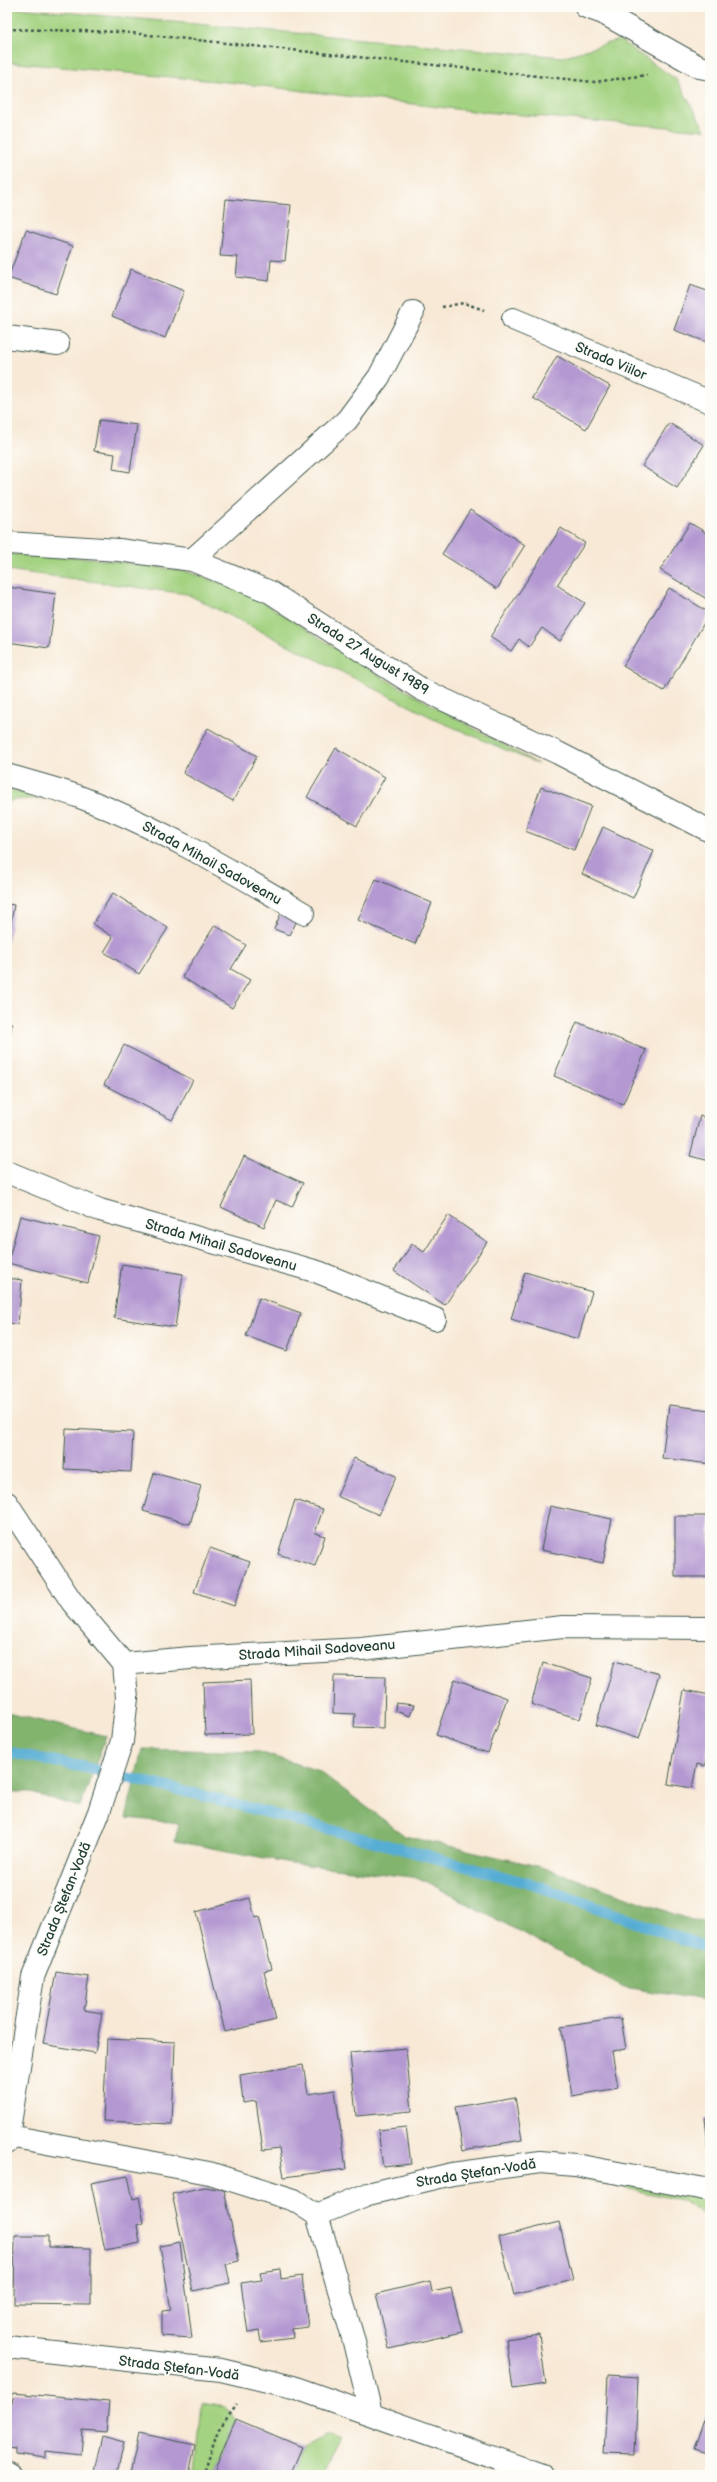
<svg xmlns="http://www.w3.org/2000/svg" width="717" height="2482" viewBox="0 0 717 2482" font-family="'Balsamiq Sans',sans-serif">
	<rect width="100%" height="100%" fill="#fdfcf7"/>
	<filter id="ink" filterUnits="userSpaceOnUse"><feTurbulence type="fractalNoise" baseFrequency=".025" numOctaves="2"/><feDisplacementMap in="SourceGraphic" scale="8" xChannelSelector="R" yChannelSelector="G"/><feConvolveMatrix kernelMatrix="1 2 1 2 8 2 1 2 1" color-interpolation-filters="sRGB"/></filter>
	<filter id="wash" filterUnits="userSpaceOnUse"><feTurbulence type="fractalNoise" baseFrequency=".012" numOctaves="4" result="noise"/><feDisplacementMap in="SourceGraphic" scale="16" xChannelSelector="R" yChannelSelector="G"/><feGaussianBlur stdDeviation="0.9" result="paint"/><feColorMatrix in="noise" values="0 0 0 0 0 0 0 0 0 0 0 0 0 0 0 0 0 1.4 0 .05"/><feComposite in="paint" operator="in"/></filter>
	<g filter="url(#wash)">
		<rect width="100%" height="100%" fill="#f8e9d6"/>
		<path fill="#a3d280" stroke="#61885a" d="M7,7L562,57L619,40L677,80L705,130L472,111L237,83L7,62Z
			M7,554L89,558L185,571L249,593L378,675L538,764L441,722L187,594L7,570Z
			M7,789L45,798L13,800L7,804Z
			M560,2174L683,2192L710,2199V2217L680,2200Z
			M202,2403L225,2407L236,2419L212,2475H195Z
			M329,2435L341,2440L319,2475H290L302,2447Z"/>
		<path fill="#82b46e" stroke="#507851" d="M7,1713L106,1736L80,1807L28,1792H7Z
			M142,1749L259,1752L319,1771L405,1836L542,1867L692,1920L710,1921V2001L624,1987L419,1878L291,1863L175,1841L179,1823L126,1818Z"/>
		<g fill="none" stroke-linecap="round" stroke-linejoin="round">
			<path stroke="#57add4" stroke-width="11" d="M7,1752L83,1767L213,1798L538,1886L710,1949"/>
		</g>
		<g id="blocks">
			<path fill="#b398d1" d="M226,199L291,205L285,261L271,260L269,281L236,277L238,257L220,256Z
				M26,230L73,246L56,294L8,278Z
				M131,269L184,291L165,338L112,316Z
				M690,285L710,292V343L674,330Z
				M557,356L610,386L586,429L533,398Z
				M99,420L137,425L130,472L113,469L115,454L94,451Z
				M669,423L704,445L677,488L642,466Z
				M470,510L525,545L497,589L442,554Z
				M690,523L710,535V601L660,570Z
				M561,528L585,543L557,585L585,603L560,641L542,628L529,647L519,639L511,651L490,637Z
				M7,587L56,594L49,648L7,642Z
				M669,588L710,613L664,691L623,666Z
				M208,728L257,756L233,801L183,773Z
				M336,748L385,777L357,826L307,797Z
				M541,787L591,806L574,850L525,831Z
				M603,827L654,851L633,898L582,874Z
				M376,879L432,903L415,944L358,920Z
				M113,893L168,928L139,974L104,952L113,937L93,924Z
				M7,904L14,905L8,941L7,940Z
				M281,913L297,920L290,935L274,929Z
				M215,925L246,945L231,969L250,980L232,1008L182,977Z
				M577,1022L646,1050L623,1104L554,1076Z
				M7,1023H12L8,1053H7Z
				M124,1045L193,1080L172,1120L104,1085Z
				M700,1116L710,1119V1161L690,1156Z
				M244,1156L303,1183L292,1207L276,1200L264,1227L221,1207Z
				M448,1215L487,1242L445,1305L394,1271L412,1244L424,1252Z
				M20,1216L99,1236L88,1283L8,1263Z
				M122,1264L183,1274L175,1327L114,1318Z
				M525,1272L592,1292L578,1339L511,1319Z
				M7,1278L22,1280L18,1324L7,1323Z
				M259,1298L301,1313L287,1351L246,1336Z
				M669,1405L710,1410V1464L662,1458Z
				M66,1429L133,1432L131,1472L64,1469Z
				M354,1458L396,1476L379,1515L337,1496Z
				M154,1473L201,1486L190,1524L143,1511Z
				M295,1500L323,1509L315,1533L325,1536L315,1566L278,1554Z
				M550,1506L612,1519L603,1563L541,1550Z
				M675,1516H710V1577H675Z
				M210,1548L250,1562L234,1606L194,1592Z
				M615,1661L659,1674L639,1739L596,1725Z
				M543,1663L592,1678L580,1719L531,1704Z
				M334,1676L385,1677L384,1728L354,1727L355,1714L333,1713Z
				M455,1679L507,1698L488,1753L436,1735Z
				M250,1680L252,1734L205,1735L203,1682Z
				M684,1690L710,1695V1737L705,1766L697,1764L692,1788L668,1784Z
				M396,1703L414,1705L410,1716L395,1711Z
				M250,1898L255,1918L259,1917L272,1969L264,1971L276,2020L225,2032L196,1912Z
				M56,1972L89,1977L84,2010L102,2013L95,2053L43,2044Z
				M621,2018L626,2049L612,2051L618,2088L572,2096L561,2027Z
				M107,2039L175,2042L172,2124L103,2121Z
				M406,2048L412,2111L356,2116L350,2053Z
				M303,2065L308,2094L335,2090L346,2169L284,2177L279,2148L263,2150L256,2101L243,2103L240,2075Z
				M515,2097L522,2140L463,2150L455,2107Z
				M710,2117V2154H709L705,2118Z
				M406,2127L411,2164L383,2167L378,2130Z
				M128,2176L133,2199L139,2197L144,2223L137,2225L140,2243L105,2250L91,2183Z
				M205,2187L224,2190L239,2261L226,2264L230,2283L193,2291L172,2194Z
				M559,2222L573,2280L514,2295L499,2237Z
				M15,2236H48V2247L91,2248V2305L14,2304Z
				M180,2242L192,2338L162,2336V2311L171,2310L160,2246Z
				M280,2269L281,2279L302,2276L308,2327L292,2329L293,2338L261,2342L259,2331L248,2333L241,2283L262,2280L260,2272Z
				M430,2281L432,2292L451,2288L462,2332L389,2349L376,2294Z
				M539,2334L546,2384L513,2389L506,2339Z
				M608,2375L638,2377L635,2454L604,2453Z
				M14,2393L109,2402L106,2432L83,2430L81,2455L46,2451V2458L15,2454V2449L7,2448V2403H12Z
				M710,2402V2455L694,2450Z
				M236,2419L302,2447L290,2475H212Z
				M139,2433L195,2445L189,2475H130Z
				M102,2436L124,2442L117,2475H93Z"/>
		</g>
	</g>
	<g filter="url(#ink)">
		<use href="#blocks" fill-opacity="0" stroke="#40574c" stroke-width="1"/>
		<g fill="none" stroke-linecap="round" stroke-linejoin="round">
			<g stroke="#40574c" stroke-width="24">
				<path id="minor" d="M586,7L603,13L699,67L710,69
					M513,319L710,402
					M7,337L58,344
					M7,543L119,550L192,560L270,592L421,689L558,753L710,831
					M192,560L347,420L379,377L413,312
					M7,775C30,782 54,788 77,796C157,826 230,870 303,913
					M7,1172L100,1210L318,1272L435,1319
					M7,1503L72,1602L124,1664
					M124,1664L190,1658L361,1649L563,1627L710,1628
					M9,2136L209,2173L294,2200L317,2215L368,2194L452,2174L540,2162L575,2165L710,2190
					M7,2143L33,1977L99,1812L122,1741L127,1698L124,1664
					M317,2215L353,2338L371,2413
					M7,2347L221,2370L293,2387L542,2475
					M7,2473L12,2475"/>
			</g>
			<path stroke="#40574c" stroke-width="2.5" stroke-dasharray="3 3" stroke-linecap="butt" d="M7,29L121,32L594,82L647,75
				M442,307L464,303L484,310
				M203,2475L218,2430L237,2405"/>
			<use href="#minor" stroke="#fff" stroke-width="22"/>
		</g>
	</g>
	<g text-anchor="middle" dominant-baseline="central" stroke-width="4" stroke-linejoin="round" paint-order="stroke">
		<g font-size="14" fill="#1f3d34" stroke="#fdfcf7">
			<text transform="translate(611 361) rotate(23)">Strada Viilor</text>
			<text transform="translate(368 654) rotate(32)">Strada 27 August 1989</text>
			<text transform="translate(212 863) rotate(29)">Strada Mihail Sadoveanu</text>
			<text transform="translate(221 1245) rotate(16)">Strada Mihail Sadoveanu</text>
			<text transform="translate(317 1650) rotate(-4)">Strada Mihail Sadoveanu</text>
			<text transform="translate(64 1899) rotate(-68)">Strada Ștefan-Vodă</text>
			<text transform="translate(476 2173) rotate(-9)">Strada Ștefan-Vodă</text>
			<text transform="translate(179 2368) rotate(7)">Strada Ștefan-Vodă</text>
		</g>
	</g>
	<rect width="717" height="2482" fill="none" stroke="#fdfcf7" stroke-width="24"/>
</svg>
